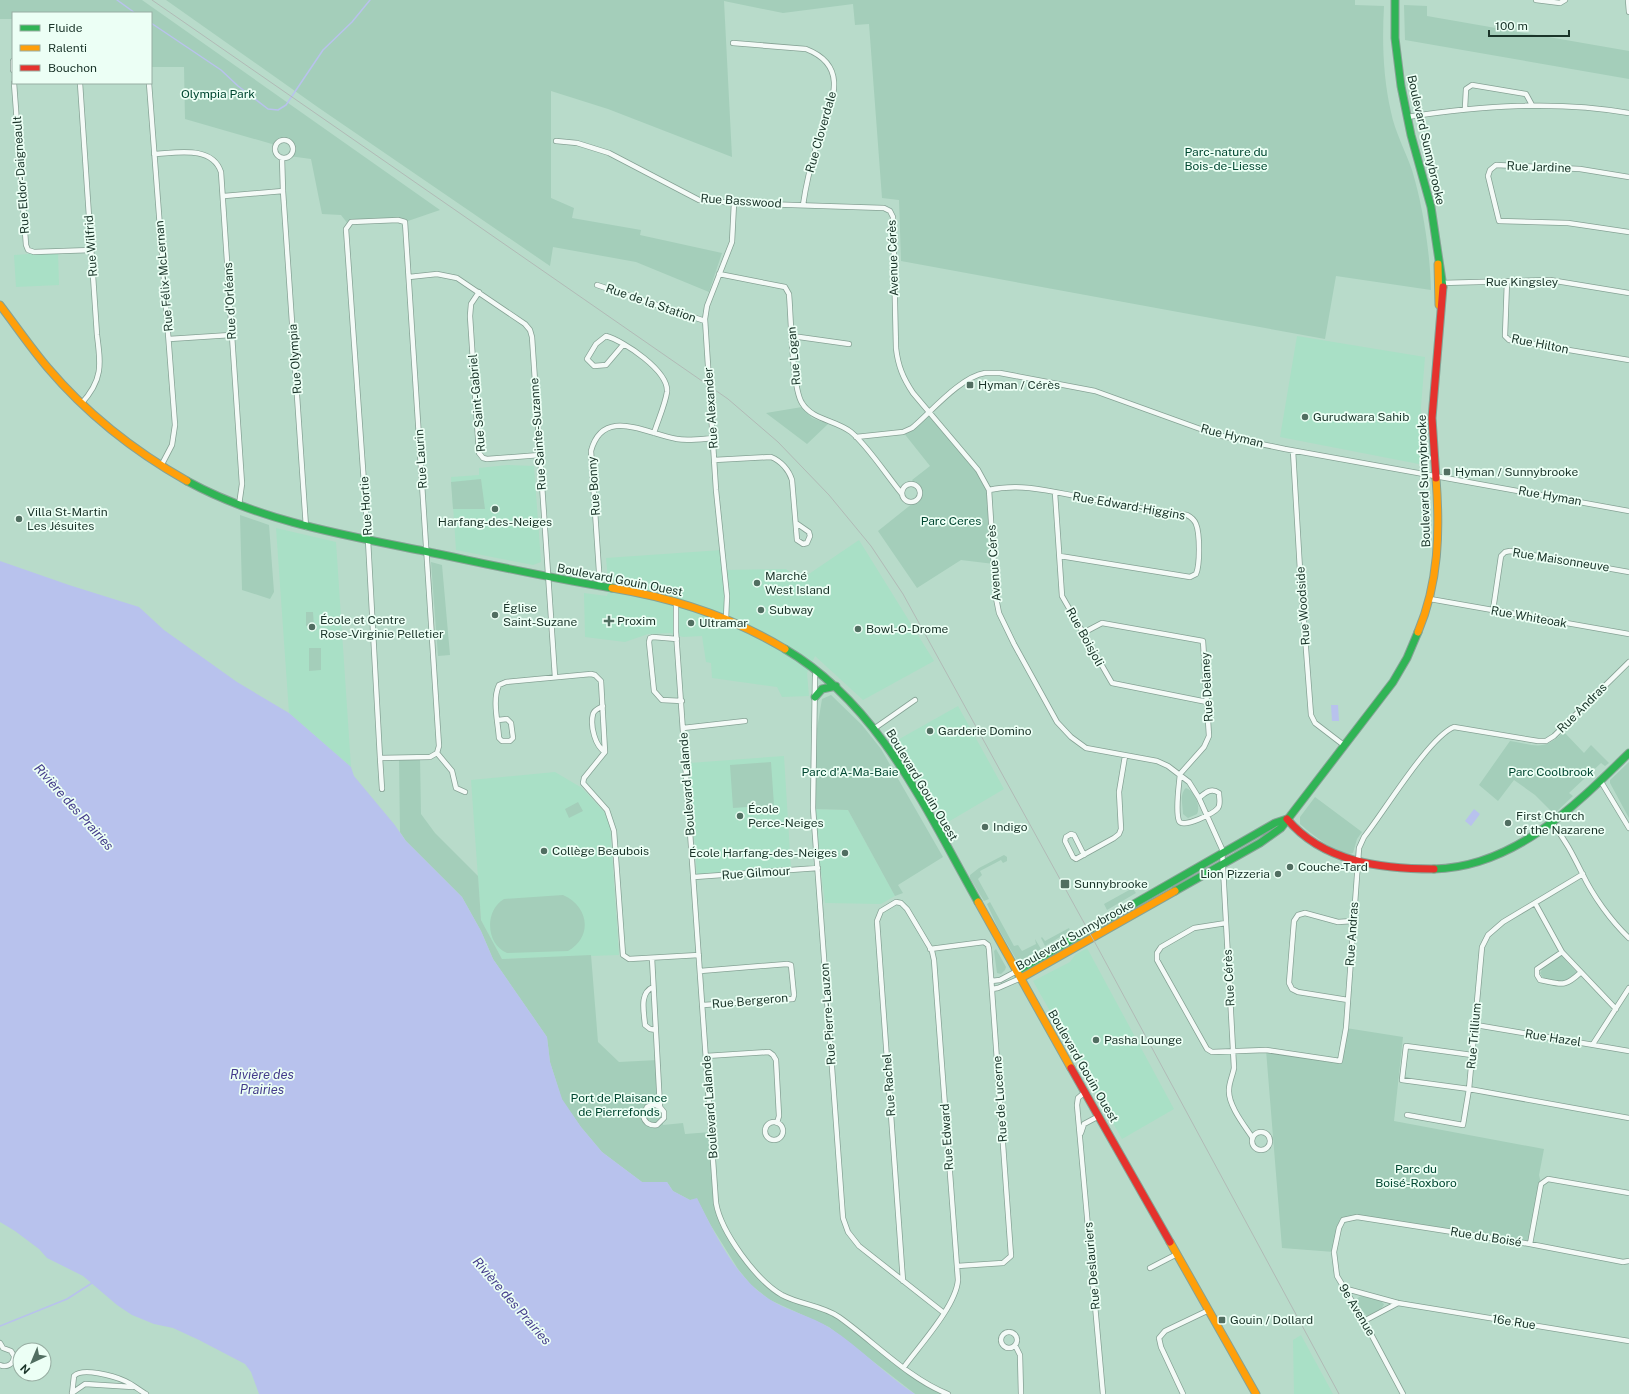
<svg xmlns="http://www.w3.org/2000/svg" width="1629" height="1394" viewBox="0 0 1629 1394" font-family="'Public Sans',sans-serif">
	<rect width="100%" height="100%" fill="#b8dbca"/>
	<path fill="#a9e0c6" d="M58,252L59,285L16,287L14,255Z
		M1297,336L1425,357L1421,407L1424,465L1280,437Z
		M507,465L534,466L541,562L533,565L456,550L451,477L479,475V468Z
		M276,528L336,542L351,767L289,713Z
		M859,540L934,661L863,700L815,656L807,673L809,696L782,697L777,687L712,678L711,663L706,662L702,636L683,637L670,633L648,634L625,642L585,637L584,593L607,596L611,580L608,579L606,558L722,550L724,570L786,569L800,580Z
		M958,706L1004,789L943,825L894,742Z
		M784,756L791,869L697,875L689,763Z
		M555,772L582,788L607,815L610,825L619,955L502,959L481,920L471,780Z
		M813,809L848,810L895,896L881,904L825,903Z
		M1087,948L1174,1109L1122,1139L1033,981L1070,962L1075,955Z
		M1301,1335L1333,1394H1294L1293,1340Z"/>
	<path fill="#a4ceba" d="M0,0H142L440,210L405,222L348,224L341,215L322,214L311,159L289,156L292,148L288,142L283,141L277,144L275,148L276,154L272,144L185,119L184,67H151V13H13V19H0Z
		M166,0H1355V5L1384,6C1382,42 1383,77 1391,112C1395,132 1405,150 1412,170C1423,206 1430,252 1431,290L1336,276L1325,339L901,261L899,200L882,198L869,24L855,25L853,4L783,13L724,1L732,157L608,109L551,91V198L574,208L572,218L641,230L640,235L722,253L709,292L636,262L553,247L550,266L319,108Z
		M1404,5L1427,6V16L1629,51V79L1405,40Z
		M802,407L812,418L828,424L807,444L766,413Z
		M930,413L978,470L989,490L994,564L961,560L917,588L878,531L918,499C921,491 917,487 912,480L930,466L903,432Z
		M481,479L485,509H453L451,482Z
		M240,515L269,525L274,592L270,599L242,590Z
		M431,562L442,565L450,655L438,656Z
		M306,612H313L314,626H306Z
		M309,648H321V670L309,671Z
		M831,695L862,725L881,749L943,857L898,885L903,893L895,896L848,810L813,809L815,741L822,699Z
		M1564,732L1584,753L1591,745L1609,763L1605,766L1601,763L1569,793L1573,796L1554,814L1535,795L1514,780L1498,801L1479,785L1510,741C1537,745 1542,752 1564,732Z
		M399,757H420L421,814L435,833L478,876L481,920L502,959L591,955L598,1042L619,1062L658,1060L663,1125L683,1123L685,1134L711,1132L716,1207L719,1222L738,1252L759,1278L773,1292L784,1298L826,1311L903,1367L944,1394H915L829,1327L770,1300L751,1285L738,1269L710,1224L697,1199L690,1200L673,1191L667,1182H642L602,1152L581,1127L562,1100L550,1062L547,1037L493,959L481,931L462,897L406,841L400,832Z
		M771,762L774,805L733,808L730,765Z
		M1629,762V818L1610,783V780Z
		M1186,788C1195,791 1201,807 1197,814L1188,818L1183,814C1183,806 1179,794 1186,788Z
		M1315,797L1362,832L1357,839L1353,853C1340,858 1309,832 1300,824V817Z
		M578,802L583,811L569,818L565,809Z
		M1277,826L1260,839L1234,853V850Z
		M1004,855L1007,857V861L1003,863L1001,860L980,871L982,875L978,879L989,899L984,901L970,878V875L979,868Z
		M1130,885L1136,893L1107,910L1104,904L1131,889Z
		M563,895C589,906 593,937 568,951L507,953C486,944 484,911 504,899Z
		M990,902L1014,946L1018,945L1022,951L1036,944L1035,939L1041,949L1021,960L1016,959L997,926L987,904Z
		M1069,928L1070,931L1045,946L1041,938L1042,937L1045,941Z
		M996,949L1006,967L1005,970L1001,974L997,973L994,951Z
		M1561,955L1577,973L1563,982L1543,978L1540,973L1544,966Z
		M1346,1028L1403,1037L1394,1121L1544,1149L1539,1175L1541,1184L1530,1244L1357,1217L1343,1221L1334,1252L1282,1248L1266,1050L1340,1061Z
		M1361,1296L1381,1301L1384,1304C1382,1310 1373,1316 1367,1316L1356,1303V1299Z"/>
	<path fill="#b8c2ed" d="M0,561L69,585L139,607L164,630L237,682L289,713L351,767L354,776L394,824L406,841L462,897L481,931L493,959L547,1037L550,1062L562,1099L581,1127L602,1152L642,1182H667L673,1191L690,1200L697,1198C715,1234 735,1277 769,1299C788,1311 811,1316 830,1328C860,1347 885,1375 915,1394H259L251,1372L245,1364L199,1340L173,1328L154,1324L132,1315L117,1305L83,1276L47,1258L39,1249L15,1231L0,1222Z
		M1331,705H1338L1339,721H1332Z
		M1474,809L1480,814L1471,826L1465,821Z"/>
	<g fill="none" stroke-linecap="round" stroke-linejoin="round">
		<path stroke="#b8c2ed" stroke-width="1.5" d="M117,0L135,13
			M151,23L221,70L238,86L268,109L278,110L286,105L323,50L352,22L370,0
			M0,1326L67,1299L92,1283"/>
		<g stroke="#86a295" stroke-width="6">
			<path id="street" d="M1536,0L1560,3L1565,0
				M1628,0L1629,12
				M733,43L806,49C855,68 827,110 817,144C811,164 806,184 803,205
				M13,61V70
				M14,83L26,245L28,250L34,252L92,250
				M80,83L97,335C101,365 103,380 81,404
				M149,83L175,425L172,445L161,466
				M1465,108L1466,89L1472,85L1526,94L1532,105
				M1407,117C1480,106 1555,100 1629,113
				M275 149a9 9 0 1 1 18 0a9 9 0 1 1-18 0Z
				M556,141L577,143L609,153L699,200L734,203L884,208L890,211L893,217L896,348C898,366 903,378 913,393L978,470L989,490L996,598L999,613L1014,644L1057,722L1071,737L1086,748L1157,761L1168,766L1189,782L1199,798L1222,849L1234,1068C1233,1075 1229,1082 1229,1090C1228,1105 1244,1125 1252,1137
				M154,154C176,153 212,145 221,172L242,484L239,505
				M282,158L283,191L306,527
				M1629,177L1580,169L1496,165L1490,170L1488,176L1499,221L1568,223L1629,232
				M224,196L283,191
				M719,274L785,287L789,294C791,316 792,388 802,403C812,420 836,420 851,432C868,446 887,476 902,494
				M409,277L437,274L457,278L525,324L530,330L532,337L555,677
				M1507,281L1505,336L1509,340L1629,360
				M1441,283L1550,280L1629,293
				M597,285L705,321
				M479,292L471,304L470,316L479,453L483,458L487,459L540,455
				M792,336L849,344
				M169,339L231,335
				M623,345L606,365L594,366L587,359L596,344L606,336C624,341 669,371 667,392C665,405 658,420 654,433
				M856,437L903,432L912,428C931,412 960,377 985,373C990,373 995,373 1000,373L1095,391L1217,435L1285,449L1629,511
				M1293,451L1300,570L1311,715L1315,723L1345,746
				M714,460L771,457C781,461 789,470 792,480L797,540L803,544L807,543L810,536L809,532L796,523
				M902 493a9 9 0 1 1 18 0a9 9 0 1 1-18 0Z
				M989,490C1023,482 1057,493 1091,499C1123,506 1155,511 1187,515C1191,517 1194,519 1196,524C1200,534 1200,565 1196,574L1190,577L1060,556
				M1055,493L1062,596L1112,683L1207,702
				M600,586L591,451C603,406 646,434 677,439C688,441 701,439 713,438
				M1430,599L1629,634
				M676,602V632L716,1203C721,1232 756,1280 782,1295C801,1305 821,1305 839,1317C873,1341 909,1379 948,1394
				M1493,610L1501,556L1505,552L1510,551L1629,572
				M726,618L727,596L716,490L705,319L707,306L732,242L734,203
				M1083,633L1102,623L1203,641L1209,736L1204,747L1180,774
				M677,639L653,637L650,638L649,642L654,691L662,700L682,701
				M816,670L815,677L813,808L843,1218L848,1232L859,1246L944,1313
				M603,706C599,708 594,710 593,714C590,726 595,746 605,752
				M498,720L507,719L511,723L513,738L510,741H502L499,738C498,722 492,700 499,685L506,682L591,674L595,675L601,681L605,752L584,778L583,783L607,810L614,831L623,955L629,959L699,955
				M683,728L745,721
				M875,728L915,700
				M437,753L452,771L456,788L465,792
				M380,758L430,757L437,753L439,746L405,222L398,220L351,222L346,229L368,540L380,758L382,789
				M1180,774C1179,786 1175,810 1179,821C1183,829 1214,813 1218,808C1221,804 1219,798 1219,793C1211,787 1205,793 1199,798
				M1600,780L1629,828
				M1552,823C1565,839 1573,855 1582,873C1593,896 1611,921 1629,938
				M1084,855L1074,835L1071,834L1066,837L1065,841L1073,857L1076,859L1114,838L1119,834L1121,829L1119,792L1125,756
				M1583,874L1503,922L1488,935L1482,947L1469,1089L1629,1118
				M694,877L818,868
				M1535,903L1562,952
				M1226,923L1194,928L1161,947L1157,953V960L1207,1049L1212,1052L1266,1050L1340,1061L1346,1028L1359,848L1364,837C1384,812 1429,737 1454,727L1538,741H1546L1554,736L1629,662
				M930,949L984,942L988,945L989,949L1011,1256L1003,1263L957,1266
				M652,958L660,1107L664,1112V1118L657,1125C650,1126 645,1123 643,1116L647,1107L653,1104L660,1107
				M700,971L787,964L791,965L794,995L793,999L703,1005
				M1580,973C1564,988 1561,984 1540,980L1537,975V969L1562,952L1616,1009
				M991,981L1000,980L1017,971
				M653,987C639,993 644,1012 645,1025L650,1029L656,1030
				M992,989L998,988L1021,978
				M1348,1000L1298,992L1292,989L1289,983L1294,921L1298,915L1305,913L1338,922L1353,921
				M1476,1025L1629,1051
				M1593,1044L1629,988
				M706,1056L769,1052L773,1055L776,1060L779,1116L777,1123
				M1085,1092L1078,1098L1077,1105L1103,1394
				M1407,1115L1463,1125L1469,1089L1402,1080L1406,1046L1472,1055
				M765 1131a9 9 0 1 1 18 0a9 9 0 1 1-18 0Z
				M1252 1141a9 9 0 1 1 18 0a9 9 0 1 1-18 0Z
				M1081,1133L1084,1124L1099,1116
				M1530,1244L1541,1184L1548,1179L1629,1193
				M1150,1268L1177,1254
				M903,1281L877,921L881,911L896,902L901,903L907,909L932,951L934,960L958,1280C956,1306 920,1345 904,1367
				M1343,1288L1398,1303L1629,1341
				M1364,1321L1398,1303
				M1001 1340a8 8 0 1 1 16 0a8 8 0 1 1-16 0Z
				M0,1343L3,1348L11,1351L14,1356C14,1364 7,1368 0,1365
				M1015,1345L1020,1355L1021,1394
				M72,1393L85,1384L133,1387
				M72,1394L74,1376C82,1367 114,1376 125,1381C132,1384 139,1390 146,1394
				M1183,1394L1161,1347L1159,1338L1165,1331L1209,1310
				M1403,1394L1364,1321L1337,1276L1334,1252L1339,1228L1343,1220L1357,1217L1530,1244L1623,1262L1629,1261"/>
		</g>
		<g stroke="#86a295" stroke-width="9">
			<path id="fast" d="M1395,0V38L1401,86L1411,135L1431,207L1443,287
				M187,481C260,521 343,535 424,551C487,564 549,578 612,588
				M785,649C880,705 926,810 978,902
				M815,697L822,689L836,686
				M1434,869C1514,867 1575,806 1629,753
				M1175,891L1260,843L1281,828L1393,682L1407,658L1418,632
				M1017,971L1275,823L1287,819"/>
		</g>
		<g stroke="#86a295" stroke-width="9">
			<path id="slow" d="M1438,264L1439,305
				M0,305C16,326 31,348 48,368C87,414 134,451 187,481
				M612,588C674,598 732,617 785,649
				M1418,632C1439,582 1440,531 1436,478
				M978,902L1071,1068
				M1021,978L1175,891
				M1170,1242L1256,1394"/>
		</g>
		<g stroke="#86a295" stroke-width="9">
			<path id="jam" d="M1436,478L1432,418L1443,287
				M1287,819C1323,862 1381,869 1434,869
				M1071,1068L1170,1242"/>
		</g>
		<use href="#street" stroke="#f4faf7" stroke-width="4.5"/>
		<use href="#fast" stroke="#30b455" stroke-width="7"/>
		<use href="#slow" stroke="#ff9f0a" stroke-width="7"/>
		<use href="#jam" stroke="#e5322d" stroke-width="7"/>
		<path stroke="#b1bab6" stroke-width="1" d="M152,0L728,399L778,442L829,495L871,546L903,594L1099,950L1339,1394"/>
	</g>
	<g fill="#516e61" stroke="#ecfff5" stroke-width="1.5">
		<rect x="966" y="381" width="8" height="8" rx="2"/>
		<circle cx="1305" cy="417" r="4"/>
		<rect x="1443" y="468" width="8" height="8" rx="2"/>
		<circle cx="495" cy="509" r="4"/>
		<circle cx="19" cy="519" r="4"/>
		<circle cx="757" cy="583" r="4"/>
		<circle cx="761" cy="610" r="4"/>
		<circle cx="495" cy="615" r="4"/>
		<path d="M607 615h4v4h4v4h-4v4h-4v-4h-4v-4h4z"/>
		<circle cx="691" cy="623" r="4"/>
		<circle cx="312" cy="627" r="4"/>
		<circle cx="858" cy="629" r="4"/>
		<circle cx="930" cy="731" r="4"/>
		<circle cx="740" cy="816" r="4"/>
		<circle cx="1508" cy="823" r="4"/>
		<circle cx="985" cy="827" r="4"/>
		<circle cx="544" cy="851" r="4"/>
		<circle cx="845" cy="853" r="4"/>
		<circle cx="1290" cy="867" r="4"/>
		<circle cx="1278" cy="874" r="4"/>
		<rect x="1060" y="879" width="10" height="10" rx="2"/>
		<circle cx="1096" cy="1040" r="4"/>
		<rect x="1218" y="1316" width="8" height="8" rx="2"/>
	</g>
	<g text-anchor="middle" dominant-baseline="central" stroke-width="3.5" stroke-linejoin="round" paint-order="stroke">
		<g font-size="12" fill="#004731" stroke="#ecfff5">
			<text x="218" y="94">Olympia Park</text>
			<text x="1226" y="152">Parc-nature du<tspan x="1226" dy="14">Bois-de-Liesse</tspan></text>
			<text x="951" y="521">Parc Ceres</text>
			<text x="850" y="772">Parc d'A-Ma-Baie</text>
			<text x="1551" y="772">Parc Coolbrook</text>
			<text x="619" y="1098">Port de Plaisance<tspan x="619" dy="14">de Pierrefonds</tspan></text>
			<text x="1416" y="1169">Parc du<tspan x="1416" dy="14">Boisé-Roxboro</tspan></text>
		</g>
		<g font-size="12" fill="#1a3429" stroke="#ecfff5">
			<text transform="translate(821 132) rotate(-74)">Rue Cloverdale</text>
			<text transform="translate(1426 140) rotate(77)">Boulevard Sunnybrooke</text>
			<text transform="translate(1539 167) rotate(2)">Rue Jardine</text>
			<text transform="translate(21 175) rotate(-94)">Rue Eldor-Daigneault</text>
			<text transform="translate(741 201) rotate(4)">Rue Basswood</text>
			<text transform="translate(91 246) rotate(-94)">Rue Wilfrid</text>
			<text transform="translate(893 258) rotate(-92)">Avenue Cérès</text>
			<text transform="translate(164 276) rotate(-95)">Rue Félix-McLernan</text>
			<text x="1522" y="282">Rue Kingsley</text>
			<text transform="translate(230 301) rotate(-93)">Rue d'Orléans</text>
			<text transform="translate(651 303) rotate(19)">Rue de la Station</text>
			<text transform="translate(1540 344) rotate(11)">Rue Hilton</text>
			<text transform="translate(794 356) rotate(-95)">Rue Logan</text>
			<text transform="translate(295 359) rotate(-94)">Rue Olympia</text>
			<text transform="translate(477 403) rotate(-95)">Rue Saint-Gabriel</text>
			<text transform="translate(711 408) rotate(-94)">Rue Alexander</text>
			<text transform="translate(538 434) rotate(-94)">Rue Sainte-Suzanne</text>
			<text transform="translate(1232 436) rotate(14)">Rue Hyman</text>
			<text transform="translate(421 459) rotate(-94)">Rue Laurin</text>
			<text transform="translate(1424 481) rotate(-92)">Boulevard Sunnybrooke</text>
			<text transform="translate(594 486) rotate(-94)">Rue Bonny</text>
			<text transform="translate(1550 496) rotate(10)">Rue Hyman</text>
			<text transform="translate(366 506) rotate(-94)">Rue Hortie</text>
			<text transform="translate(1129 506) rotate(10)">Rue Edward-Higgins</text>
			<text transform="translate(1561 560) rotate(9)">Rue Maisonneuve</text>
			<text transform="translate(994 563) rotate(-94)">Avenue Cérès</text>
			<text transform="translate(620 580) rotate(11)">Boulevard Gouin Ouest</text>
			<text transform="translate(1303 606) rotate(-94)">Rue Woodside</text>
			<text transform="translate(1529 617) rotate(10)">Rue Whiteoak</text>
			<text transform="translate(1085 637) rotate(61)">Rue Boisjoli</text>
			<text transform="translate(1207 687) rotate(-93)">Rue Delaney</text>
			<text transform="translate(1582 708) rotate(-45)">Rue Andras</text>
			<text transform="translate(687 784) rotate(-94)">Boulevard Lalande</text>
			<text transform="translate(922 785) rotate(59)">Boulevard Gouin Ouest</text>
			<text transform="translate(756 873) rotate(-4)">Rue Gilmour</text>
			<text transform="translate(1352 934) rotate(-86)">Rue Andras</text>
			<text transform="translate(1075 935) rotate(-29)">Boulevard Sunnybrooke</text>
			<text transform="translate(1229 978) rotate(-93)">Rue Cérès</text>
			<text transform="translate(750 1001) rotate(-5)">Rue Bergeron</text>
			<text transform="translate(828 1014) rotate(-94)">Rue Pierre-Lauzon</text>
			<text transform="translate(1474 1036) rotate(-85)">Rue Trillium</text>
			<text transform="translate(1553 1038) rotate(9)">Rue Hazel</text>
			<text transform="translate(1083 1066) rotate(60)">Boulevard Gouin Ouest</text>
			<text transform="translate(889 1085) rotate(-94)">Rue Rachel</text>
			<text transform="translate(1000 1099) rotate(-94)">Rue de Lucerne</text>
			<text transform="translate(710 1107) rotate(-94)">Boulevard Lalande</text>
			<text transform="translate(947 1137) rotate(-94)">Rue Edward</text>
			<text transform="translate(1486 1237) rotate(9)">Rue du Boisé</text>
			<text transform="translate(1092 1266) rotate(-95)">Rue Deslauriers</text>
			<text transform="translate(1357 1310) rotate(59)">9e Avenue</text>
			<text transform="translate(1514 1322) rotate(9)">16e Rue</text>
		</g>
		<g font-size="12" fill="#1a3429" stroke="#ecfff5" text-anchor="start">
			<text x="978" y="385">Hyman / Cérès</text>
			<text x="1313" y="417">Gurudwara Sahib</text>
			<text x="1455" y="472">Hyman / Sunnybrooke</text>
			<text x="27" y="512">Villa St-Martin<tspan x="27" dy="14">Les Jésuites</tspan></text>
			<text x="495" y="522" text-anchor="middle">Harfang-des-Neiges</text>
			<text x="765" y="576">Marché<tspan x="765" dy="14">West Island</tspan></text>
			<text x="503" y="608">Église<tspan x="503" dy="14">Saint-Suzane</tspan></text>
			<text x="769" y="610">Subway</text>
			<text x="320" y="620">École et Centre<tspan x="320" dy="14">Rose-Virginie Pelletier</tspan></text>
			<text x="617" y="621">Proxim</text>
			<text x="699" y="623">Ultramar</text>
			<text x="866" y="629">Bowl-O-Drome</text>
			<text x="938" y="731">Garderie Domino</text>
			<text x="748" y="809">École<tspan x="748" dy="14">Perce-Neiges</tspan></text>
			<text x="1516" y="816">First Church<tspan x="1516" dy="14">of the Nazarene</tspan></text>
			<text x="993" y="827">Indigo</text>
			<text x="552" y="851">Collège Beaubois</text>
			<text x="837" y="853" text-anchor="end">École Harfang-des-Neiges</text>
			<text x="1298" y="867">Couche-Tard</text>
			<text x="1270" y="874" text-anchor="end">Lion Pizzeria</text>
			<text x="1074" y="884">Sunnybrooke</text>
			<text x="1104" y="1040">Pasha Lounge</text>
			<text x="1230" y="1320">Gouin / Dollard</text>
		</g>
		<g font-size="13" font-style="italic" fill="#443c8b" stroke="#ecfff5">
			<text transform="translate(74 807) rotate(48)">Rivière des Prairies</text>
			<text x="262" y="1074">Rivière des<tspan x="262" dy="15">Prairies</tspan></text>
			<text transform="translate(512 1301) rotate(49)">Rivière des Prairies</text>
		</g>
	</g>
	<rect x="12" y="12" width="140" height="72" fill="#ecfff5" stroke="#98aea3"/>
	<rect x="20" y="25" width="20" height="6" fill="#30b455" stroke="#98aea3"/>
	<text x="48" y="32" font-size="12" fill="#1a3429">Fluide</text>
	<rect x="20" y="45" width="20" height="6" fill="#ff9f0a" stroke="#98aea3"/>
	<text x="48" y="52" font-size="12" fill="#1a3429">Ralenti</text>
	<rect x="20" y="65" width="20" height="6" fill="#e5322d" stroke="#98aea3"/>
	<text x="48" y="72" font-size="12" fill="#1a3429">Bouchon</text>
	<g transform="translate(32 1362) rotate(224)"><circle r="19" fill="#ecfff5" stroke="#98aea3"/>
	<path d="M0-3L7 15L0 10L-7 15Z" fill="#516e61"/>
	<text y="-6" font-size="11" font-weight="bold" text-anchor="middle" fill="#1a3429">N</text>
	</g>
	<path d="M1489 30v6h80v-6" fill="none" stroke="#1a3429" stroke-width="2"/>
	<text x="1495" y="30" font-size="12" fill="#1a3429" stroke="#ecfff5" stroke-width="3" paint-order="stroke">100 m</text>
</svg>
